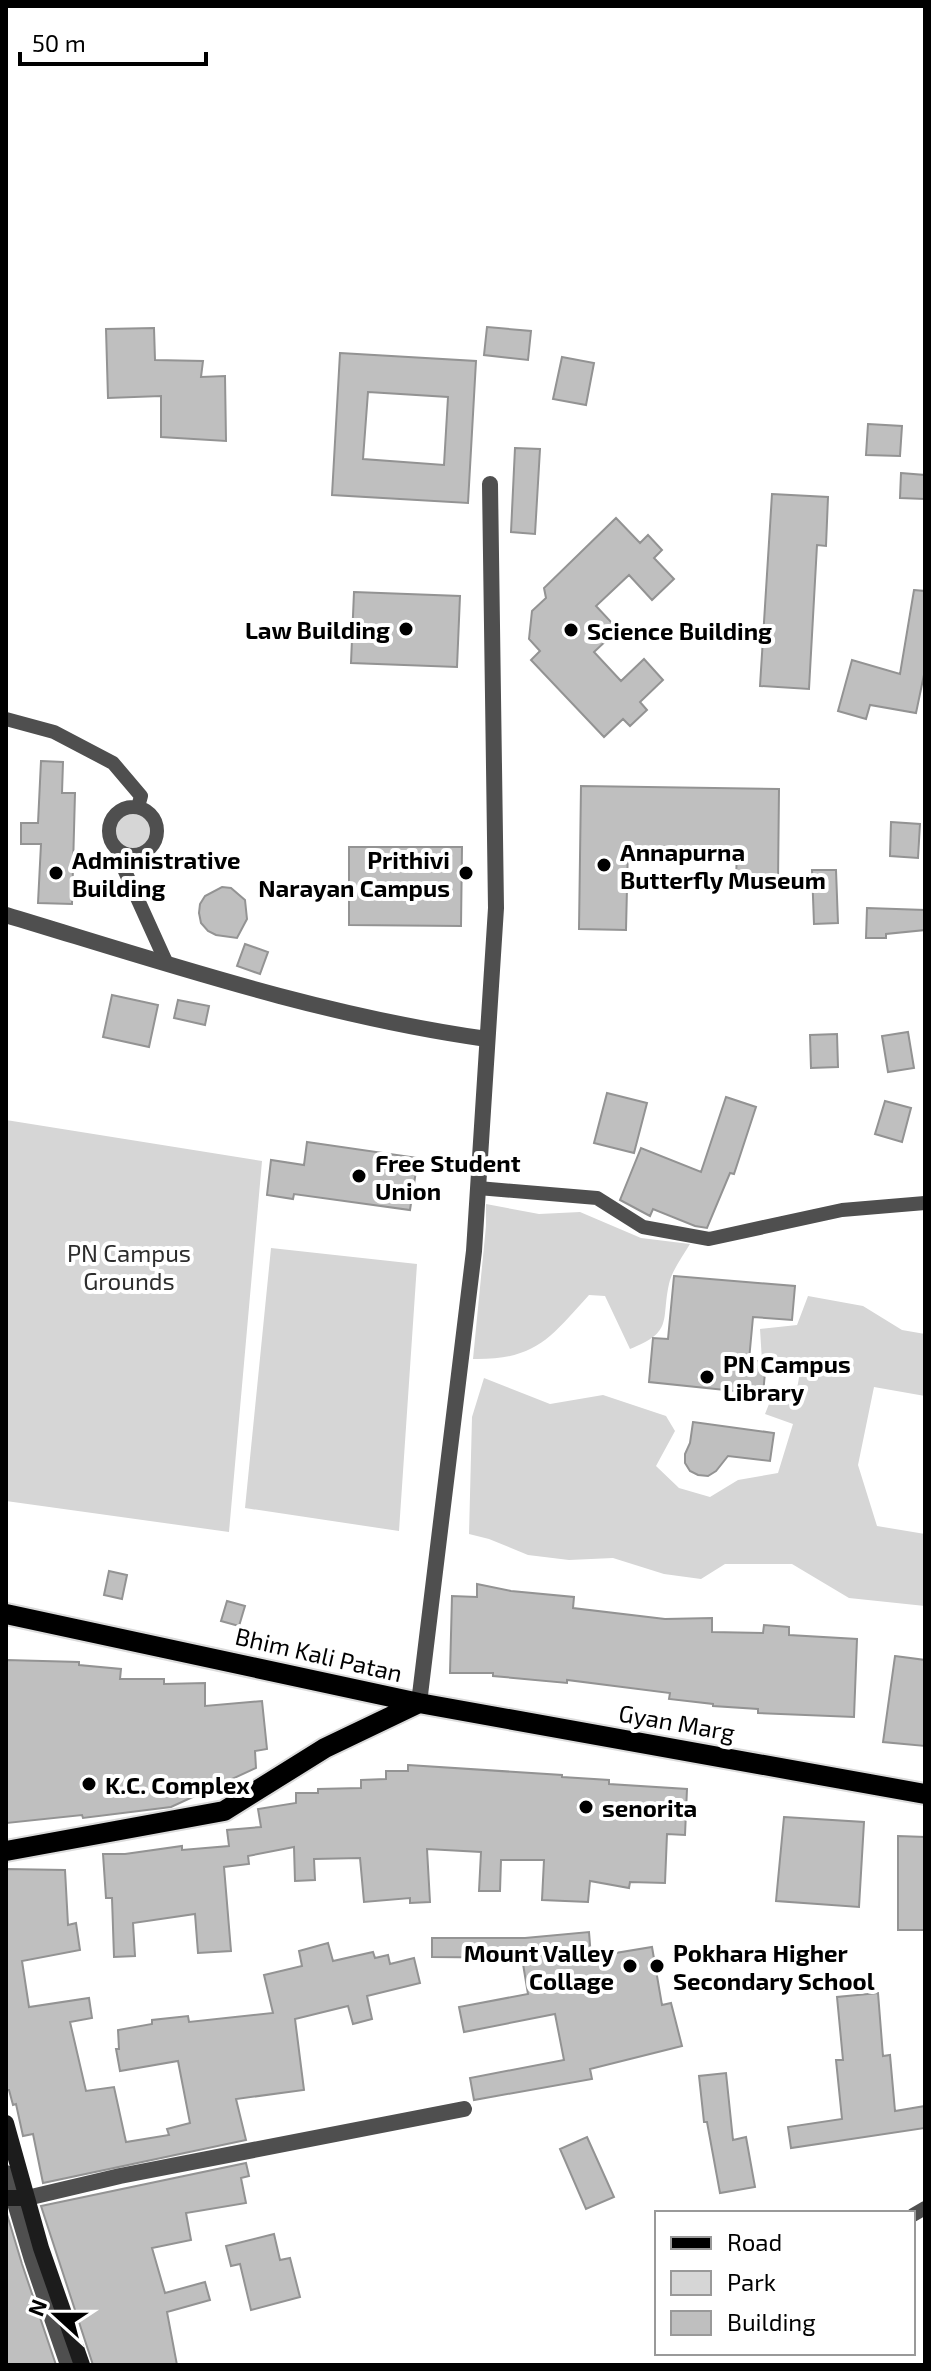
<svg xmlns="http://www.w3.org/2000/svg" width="931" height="2371" viewBox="0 0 931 2371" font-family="'Exo 2',sans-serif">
	<rect width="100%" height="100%" fill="#fff"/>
	<path fill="#d6d6d6" d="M115 831a18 18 0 1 1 36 0a18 18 0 1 1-36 0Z
		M6,1120L262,1161L229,1532L6,1501Z
		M486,1204L539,1214L580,1212L641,1238L690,1244C683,1256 672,1270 669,1284C661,1320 674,1332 630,1349L605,1296L589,1295C550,1338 536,1360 473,1359L486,1226Z
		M271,1248L417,1264L399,1531L245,1508Z
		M808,1296L863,1306L902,1330L925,1334V1396L874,1387L858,1465L877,1526L925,1534V1606L849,1598L792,1564H725L701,1579L664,1574L613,1558L569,1560L528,1555L489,1539L469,1534L472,1417L484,1378L550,1404L603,1395L666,1416L675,1431L656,1466L679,1488L710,1497L738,1480L778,1473L793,1424L765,1414L769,1404L796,1394L801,1367L780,1357L762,1361L760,1329L797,1325Z"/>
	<path fill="#bfbfbf" stroke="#939393" stroke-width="2" fill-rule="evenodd" d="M487,327L531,331L528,360L484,355Z
		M154,328L155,360L203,361L201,377L225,376L226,441L161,437V396L108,398L106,329Z
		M340,353L476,361L468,503L332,495ZM368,392L448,397L444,465L363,459Z
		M562,357L594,363L586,405L553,399Z
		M868,424L902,426L900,456L866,455Z
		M515,448L540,449L535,534L511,532Z
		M901,473L925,475V499L900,498Z
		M772,494L828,497L826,546L817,545L809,689L760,686Z
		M616,518L640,543L648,535L662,550L654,558L674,579L652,600L629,575L596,606L612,623L610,637L594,652L621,681L644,659L663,680L640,702L647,710L630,726L623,719L604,737L531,660L540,651L529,639L532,611L546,598L544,588Z
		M914,590L925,591V670L916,713L870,705L866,719L838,711L852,660L900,674Z
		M354,592L460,596L457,667L351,663Z
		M41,761L63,762L62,793H75L72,904L38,903L41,844H21V823H38Z
		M581,786L779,789L778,882H736L737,848L628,846L626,930L579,929Z
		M891,822L920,824L918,858L890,856Z
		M349,847H462L461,926L349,925Z
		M812,870H836L838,923L814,924Z
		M222,887L231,888L245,900L247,919L237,938L216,935L208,931L201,923L199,913L200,904L205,896Z
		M867,908L925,910V930L886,934V938H866Z
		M245,944L268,952L260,974L237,966Z
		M112,995L158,1005L149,1047L103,1037Z
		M178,1000L209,1006L205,1025L174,1018Z
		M908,1032L914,1068L888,1072L882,1036Z
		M837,1034L838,1067L811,1068L810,1035Z
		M607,1093L647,1103L634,1153L594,1143Z
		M726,1097L756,1107L734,1174L730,1173L707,1228L695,1226L653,1209L650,1216L620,1200L641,1148L701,1172Z
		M885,1101L911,1108L902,1142L875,1134Z
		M307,1142L418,1158L410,1210L294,1194L293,1199L267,1195L271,1160L304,1165Z
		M674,1276L795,1286L792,1320L753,1317L749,1360L766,1362L763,1394L649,1382L653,1338L668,1339Z
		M693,1422L774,1433L770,1461L728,1456L716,1471L708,1476L698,1475L690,1471L685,1463V1454L690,1443Z
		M109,1571L127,1575L122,1599L104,1595Z
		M477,1584L511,1591L574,1597L573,1608L665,1619L712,1618V1632L763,1633L764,1625L789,1627V1635L857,1639L854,1717L758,1713V1709L713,1706V1704L669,1699L670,1693L567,1680V1683L493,1676V1673H450L452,1596L477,1597Z
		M227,1601L245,1606L239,1626L221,1621Z
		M895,1656L925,1660V1746L883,1742Z
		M6,1660L79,1662V1665L121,1669L120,1679H164V1684L205,1683V1706L262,1701L267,1749L255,1751L256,1768L171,1807L83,1818L82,1815L7,1823Z
		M408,1765L562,1775V1777L609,1780V1784L687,1789L685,1835L667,1834L665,1883L630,1882L629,1888L590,1881L588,1902L542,1900L544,1860H501L500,1891H479L481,1852L427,1849L430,1902L410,1903V1898L364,1902L360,1858L314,1859L315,1880L295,1881L294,1847L248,1856L249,1864L224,1867L231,1951L198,1953L195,1914L133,1923L135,1956L114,1957L112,1898H106L103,1854H125L182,1846V1850L229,1846L227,1830L261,1827L258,1809L296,1803V1793H318V1789L361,1788V1780L386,1779V1771H408Z
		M784,1817L864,1822L859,1907L776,1901Z
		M898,1836L925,1837V1930H898Z
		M6,1869L65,1870L68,1925L76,1923L80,1950L22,1961L29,2007L89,1998L92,2018L70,2022L86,2091L114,2087L126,2142L169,2135L167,2129L190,2123L178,2061L120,2071L116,2049H119L118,2030L152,2024V2020L188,2016L189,2022L273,2013L264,1975L302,1966L299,1951L328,1943L333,1961L373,1952L375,1958L388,1955L390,1964L414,1958L420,1983L367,1996L372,2019L353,2024L348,2006L295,2019L304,2090L236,2099L246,2140L43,2183L33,2134L23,2136L16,2104L13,2105L9,2090H6Z
		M589,1932L591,1957L652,1947L662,2005L671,2003L682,2046L590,2069L592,2079L474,2100L470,2078L564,2060L555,2014L464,2032L459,2007L528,1994L522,1958L432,1957V1938H525Z
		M878,1993L883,2056L890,2055L895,2111L925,2106V2128L791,2148L788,2127L842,2119L836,2060H843L837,1997Z
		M726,2073L733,2140L746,2137L755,2187L720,2193L707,2122H704L699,2076Z
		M587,2137L614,2197L586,2209L560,2149Z
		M246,2163L249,2176L241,2178L246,2203L186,2213L191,2240L152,2248L165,2293L205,2282L210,2300L167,2312L177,2365H93L41,2206Z
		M6,2211L22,2264L56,2365H6Z
		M274,2234L280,2260L290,2258L300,2297L251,2310L240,2264L231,2266L226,2246Z"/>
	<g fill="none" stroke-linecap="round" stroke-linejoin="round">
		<g stroke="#dbdbdb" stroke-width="24">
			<path id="primary" d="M6,1614L419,1703L925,1794
				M6,1851L224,1811L325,1748L419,1703"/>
		</g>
		<path stroke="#4f4f4f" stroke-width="14" d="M6,719L54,732L113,763L141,796L138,807
			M109 831a24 24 0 1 1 48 0a24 24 0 1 1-48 0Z
			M127,855L124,869L167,964
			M478,1188L597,1198L643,1227L709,1239L842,1210L925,1203
			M913,2215L925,2208"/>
		<path stroke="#4f4f4f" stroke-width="16" d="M6,2173L32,2260L68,2365"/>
		<path stroke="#4f4f4f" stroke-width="16" d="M6,915C165,963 322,1016 487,1039
			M419,1703L474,1251L496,908L490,484
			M27,2198L120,2176L464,2109"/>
		<path stroke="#1c1c1c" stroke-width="16" d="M6,2123L41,2248L82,2365
			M6,2198H27"/>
		<use href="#primary" stroke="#000" stroke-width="20"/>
	</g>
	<g fill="#000" stroke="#fff" stroke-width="3">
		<circle cx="406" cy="629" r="8"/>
		<circle cx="571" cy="630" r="8"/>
		<circle cx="604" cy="865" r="8"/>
		<circle cx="56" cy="873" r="8"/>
		<circle cx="466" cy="873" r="8"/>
		<circle cx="359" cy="1176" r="8"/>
		<circle cx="707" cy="1377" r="8"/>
		<circle cx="89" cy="1784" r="8"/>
		<circle cx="586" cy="1807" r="8"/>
		<circle cx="630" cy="1966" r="8"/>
		<circle cx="657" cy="1966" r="8"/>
	</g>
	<g text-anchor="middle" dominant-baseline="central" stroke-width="8" stroke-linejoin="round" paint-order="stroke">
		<g font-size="24" font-weight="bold" fill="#000" stroke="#fff" text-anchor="start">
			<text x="390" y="629" text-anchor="end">Law Building</text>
			<text x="587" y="630">Science Building</text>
			<text x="620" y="851">Annapurna<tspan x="620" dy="28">Butterfly Museum</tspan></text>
			<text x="72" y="859">Administrative<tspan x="72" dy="28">Building</tspan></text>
			<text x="450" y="859" text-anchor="end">Prithivi<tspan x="450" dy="28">Narayan Campus</tspan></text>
			<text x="375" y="1162">Free Student<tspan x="375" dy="28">Union</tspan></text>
			<text x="723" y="1363">PN Campus<tspan x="723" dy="28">Library</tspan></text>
			<text x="105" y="1784">K.C. Complex</text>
			<text x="602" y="1807">senorita</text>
			<text x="614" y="1952" text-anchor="end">Mount Valley<tspan x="614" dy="28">Collage</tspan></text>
			<text x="673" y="1952">Pokhara Higher<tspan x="673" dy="28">Secondary School</tspan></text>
		</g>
		<g font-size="24" fill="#2d2d2d" stroke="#fff">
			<text x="129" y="1252">PN Campus<tspan x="129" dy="28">Grounds</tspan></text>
		</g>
		<g font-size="24" fill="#000" stroke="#fff">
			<text transform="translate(319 1654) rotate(13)">Bhim Kali Patan</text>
			<text transform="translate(677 1722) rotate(10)">Gyan Marg</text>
		</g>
	</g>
	<rect width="931" height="2371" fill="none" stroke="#000000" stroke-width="16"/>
	<rect x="655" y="2211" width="260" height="144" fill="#ffffff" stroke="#999999" stroke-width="2"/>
	<rect x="671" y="2237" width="40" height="12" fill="#000000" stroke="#999999" stroke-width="2"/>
	<text x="727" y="2251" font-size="24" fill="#000000">Road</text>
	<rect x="671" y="2271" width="40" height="24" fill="#d6d6d6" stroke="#999999" stroke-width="2"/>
	<text x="727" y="2291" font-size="24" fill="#000000">Park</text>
	<rect x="671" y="2311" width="40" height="24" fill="#bfbfbf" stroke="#999999" stroke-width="2"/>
	<text x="727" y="2331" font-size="24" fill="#000000">Building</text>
	<g transform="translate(56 2315) rotate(291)" stroke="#ffffff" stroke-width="6" paint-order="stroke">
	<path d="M0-6L14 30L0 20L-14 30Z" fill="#000000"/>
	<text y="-12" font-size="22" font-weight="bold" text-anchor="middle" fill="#000000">N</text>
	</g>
	<path d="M20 52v12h186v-12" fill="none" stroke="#000000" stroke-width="4"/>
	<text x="32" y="52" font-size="24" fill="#000000" stroke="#ffffff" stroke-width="6" paint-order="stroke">50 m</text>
</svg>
